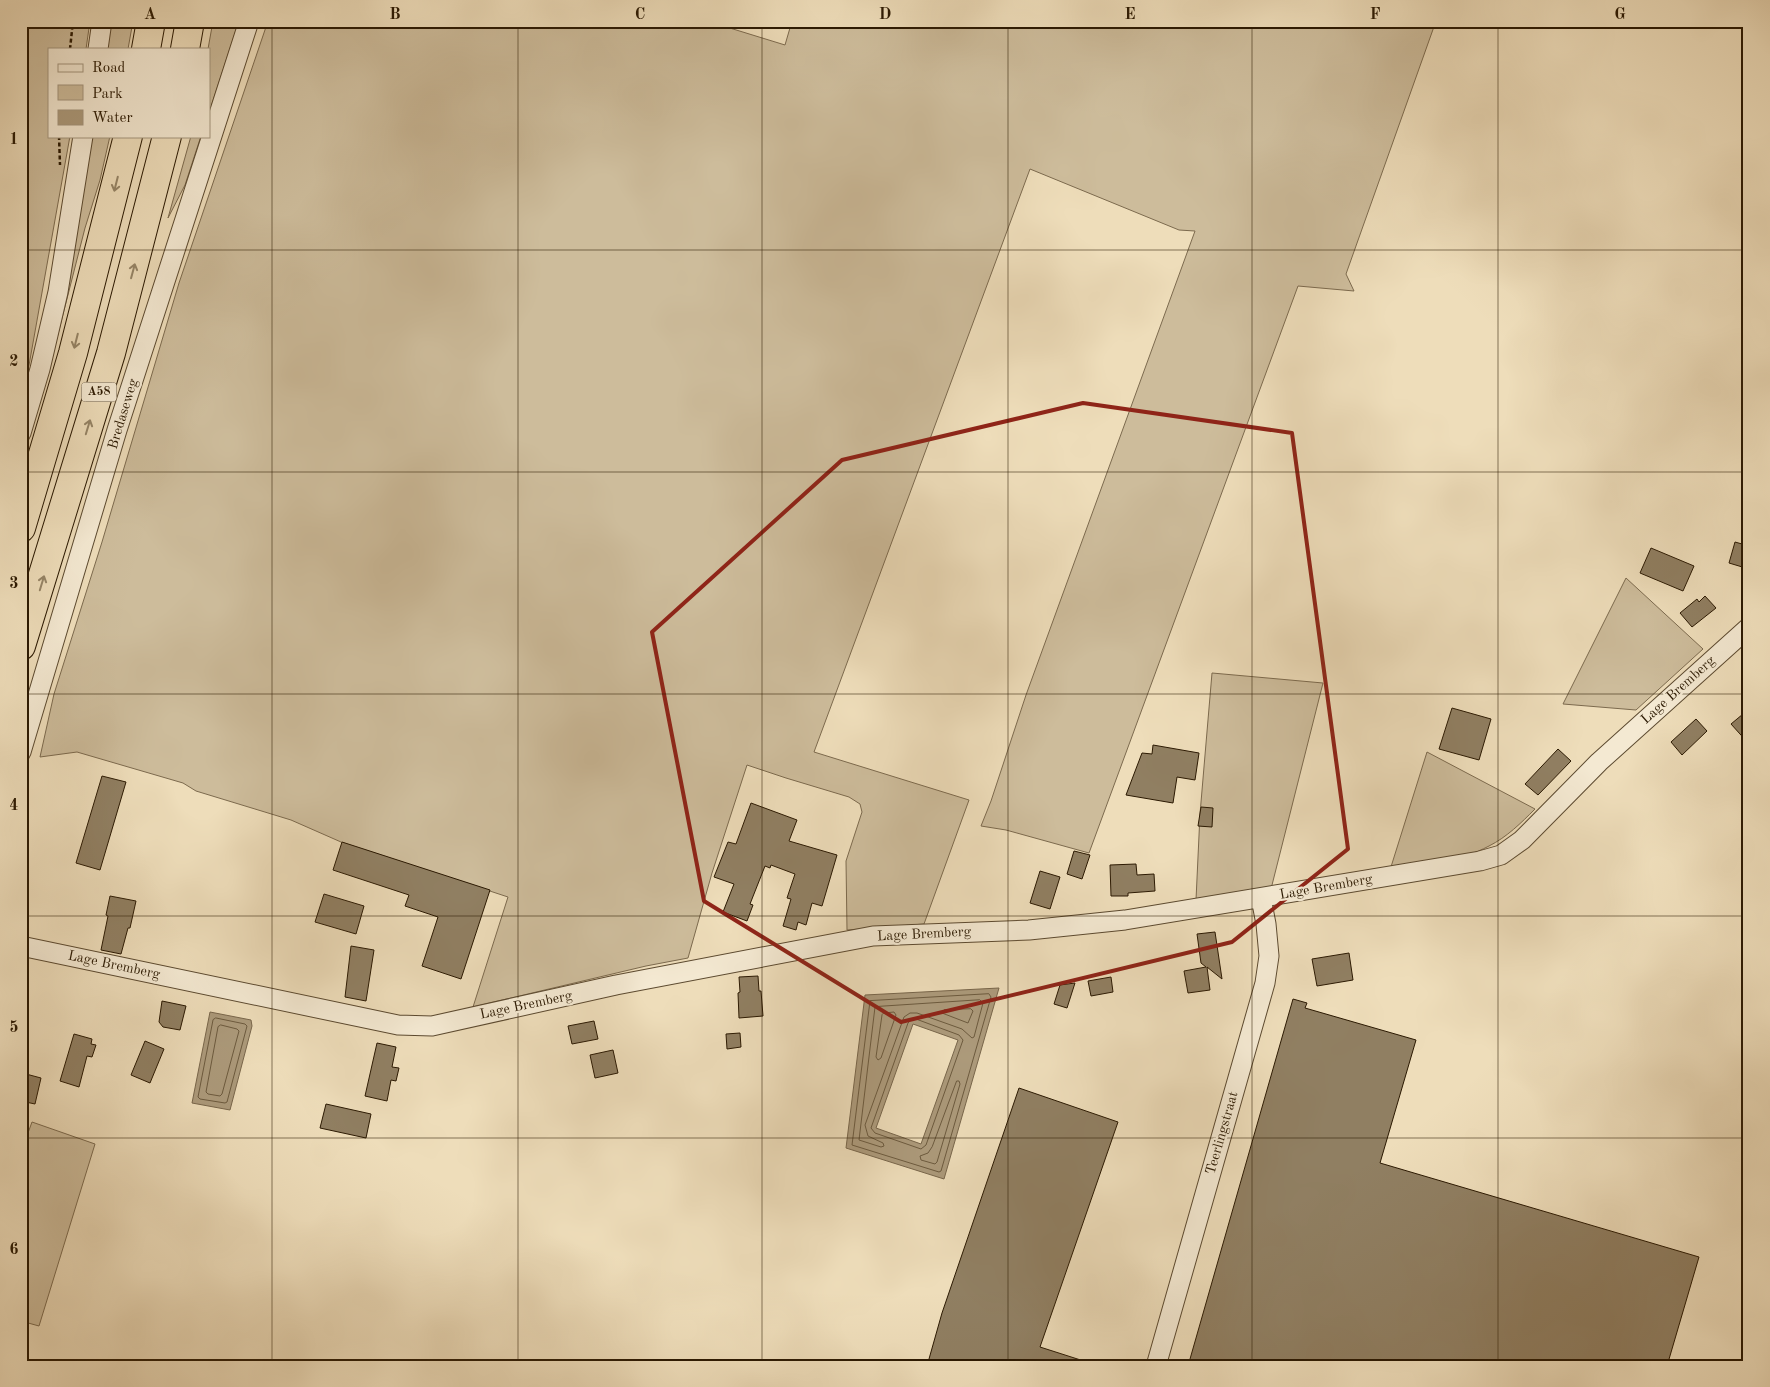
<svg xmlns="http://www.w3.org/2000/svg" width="1770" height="1387" viewBox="0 0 1770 1387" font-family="'Old Standard TT',serif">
	<rect width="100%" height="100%" fill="#eeddba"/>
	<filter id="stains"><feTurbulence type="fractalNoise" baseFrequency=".004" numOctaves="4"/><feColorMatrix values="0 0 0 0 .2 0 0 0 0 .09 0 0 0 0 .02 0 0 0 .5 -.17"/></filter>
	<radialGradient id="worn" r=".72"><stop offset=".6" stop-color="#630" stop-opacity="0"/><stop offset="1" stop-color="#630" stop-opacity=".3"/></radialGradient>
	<path fill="#cdbc9b" stroke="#7c6a4e" d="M21,21H90L86,49H49V136H70L21,410V271L25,240L21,239Z
		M108,21H133L128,49H105Z
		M213,21H239L209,113L208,49Z
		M268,21H707L785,45L792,21H1436L1346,274L1354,291L1298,286L1089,853L1006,830L981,826L991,801L1026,695L1195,231L1179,230L1030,169L814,752L969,800L924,924L847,930L846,861L862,812L860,804L849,797L786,778L747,765L712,873L688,958L646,966L473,1007L508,897L341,842L291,820L196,791L183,783L77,752L40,757L54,694L102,542L179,283Z
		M89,136H110L100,180L85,228L44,389Z
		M191,136H201L185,185L168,218Z
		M1626,578L1703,649L1636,710L1563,704Z
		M1212,673L1323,683L1271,889L1196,900L1200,814Z
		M1427,752L1535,809C1521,823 1507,837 1489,846C1459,862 1424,865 1390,870Z
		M32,1122L95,1144L39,1326L21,1321V1152Z"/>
	<path fill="#ac9a7b" stroke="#78664b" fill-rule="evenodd" d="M999,988L944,1179L846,1148L865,995ZM913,1024L958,1040L921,1144L876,1128Z
		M210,1012L251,1020L252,1026L230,1110L192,1103Z"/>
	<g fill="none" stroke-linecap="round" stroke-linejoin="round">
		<path stroke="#6c5a3e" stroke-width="1" d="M989,994L991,997L941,1171L939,1172L852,1145L870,1001Z
			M980,1000L983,1003L974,1037L972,1038L962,1029L917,1013H910L904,1017L865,1125L868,1136L883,1143L884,1146L881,1147L859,1140L875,1007Z
			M971,1009L973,1011L968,1023L942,1013L944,1010Z
			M884,1013L894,1012L896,1015L881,1058L878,1060L876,1057L882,1015Z
			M216,1018L245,1024L247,1026L227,1102L225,1103L200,1099L198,1097L213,1020Z
			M916,1019L959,1035L963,1040L926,1145L921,1149L875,1133L871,1128L908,1023L911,1020Z
			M221,1025L237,1029L239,1031L222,1094L220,1096L208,1094L206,1092L218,1027Z
			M957,1081H959L960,1084L937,1162L935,1164L921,1160L920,1156L928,1153L932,1147Z"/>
	</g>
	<path fill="#907f62" stroke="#2b1902" d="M1735,542L1749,546V569L1729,563Z
		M1651,548L1694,566L1683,591L1640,573Z
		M1705,596L1716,608L1692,627L1680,613L1697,599L1699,602Z
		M1452,708L1491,719L1479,760L1439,749Z
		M1743,714L1749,720V744L1731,724Z
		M1696,719L1707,731L1682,755L1671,742Z
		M1153,745L1199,753L1195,780L1177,777L1173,803L1126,795L1142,753L1152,754Z
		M1558,749L1571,761L1538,795L1525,784Z
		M102,776L126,782L100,870L76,863Z
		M751,803L797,820L789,841L837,855L822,906L812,903L806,925L798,922L796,930L783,926L791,899L787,898L795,874L771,865L770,868L765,866L750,904L753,905L747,921L723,912L734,884L714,877L728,842L736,844Z
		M1201,807L1213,808L1212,827L1198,826Z
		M342,842L490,890L461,979L422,966L438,917L405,906L409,895L333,870Z
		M1074,851L1090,855L1082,879L1067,874Z
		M1136,864L1137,875L1154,874L1155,891L1128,893V896H1111L1110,865Z
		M1040,871L1060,877L1050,909L1030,903Z
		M324,894L364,906L356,934L315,922Z
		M110,896L136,901L130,928H128L121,954L101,950L108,916L106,915Z
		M1215,932L1222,979L1207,967L1210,990L1188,993L1184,971L1206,967L1201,963L1197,934Z
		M351,946L374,950L366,1001L345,997Z
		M1349,953L1353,980L1317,986L1312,959Z
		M758,976L759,991H761L763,1016L739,1018L738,993L740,992L739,977Z
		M1111,977L1113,992L1091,996L1088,981Z
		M1075,983L1067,1008L1054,1004L1060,985Z
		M1293,999L1307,1003L1305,1008L1416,1040L1380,1163L1699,1257L1667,1366H1188Z
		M162,1001L186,1006L180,1030L163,1027L159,1022Z
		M594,1021L598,1039L572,1044L568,1026Z
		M740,1033L741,1047L727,1049L726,1034Z
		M74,1034L92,1039L91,1044L96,1045L92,1057L87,1056L79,1087L60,1081Z
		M145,1041L164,1049L150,1083L131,1075Z
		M377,1043L396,1047L392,1067L399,1068L396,1081L391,1080L387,1101L365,1096Z
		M613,1050L618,1073L595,1078L590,1055Z
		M26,1074L41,1078L35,1104L21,1101Z
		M1019,1088L1118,1122L1040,1347L1090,1363V1366H927L942,1313Z
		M326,1104L371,1114L366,1138L320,1128Z"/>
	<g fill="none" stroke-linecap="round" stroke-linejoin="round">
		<g stroke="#5c4a30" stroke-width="21">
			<path id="street" d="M98,49L102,21
				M21,433L40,369L58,292L83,136
				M21,752L117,430L249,21
				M21,946L398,1025L432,1026L616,985L873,936L1029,930L1125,920L1480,861L1501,855L1522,840L1599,762L1749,627
				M1156,1366L1265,983L1269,956L1266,924L1261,898"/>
		</g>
		<g stroke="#2b1902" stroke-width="30">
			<path id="highway" d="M146,49L151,21
				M185,49L190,21
				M21,528L73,353L128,136
				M21,646L111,353L167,136"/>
		</g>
		<path stroke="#2b1902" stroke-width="2.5" stroke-dasharray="4 2.5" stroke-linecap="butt" d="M70,49L73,21
			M59,136L60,165"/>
		<use href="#street" stroke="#f4e9d2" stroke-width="19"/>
		<use href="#highway" stroke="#eeddba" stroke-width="28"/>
	</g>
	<defs><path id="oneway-shaft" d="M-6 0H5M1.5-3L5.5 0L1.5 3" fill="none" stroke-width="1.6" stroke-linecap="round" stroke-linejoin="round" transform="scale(1.25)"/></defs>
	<g stroke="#968567">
		<use href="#oneway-shaft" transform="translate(116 184) rotate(104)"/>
		<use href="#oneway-shaft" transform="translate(133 271) rotate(-75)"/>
		<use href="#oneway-shaft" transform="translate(76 341) rotate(104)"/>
		<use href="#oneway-shaft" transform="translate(88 427) rotate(-73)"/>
		<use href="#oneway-shaft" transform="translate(42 583) rotate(-73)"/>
	</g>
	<path fill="none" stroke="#8f2418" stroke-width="4" stroke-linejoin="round" d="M1083,403L1292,433L1348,849L1232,942L901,1022L704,901L652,632L842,460Z"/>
	<path fill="none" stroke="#2b1902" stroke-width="1" stroke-opacity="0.55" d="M272,21V1366M518,21V1366M762,21V1366M1008,21V1366M1252,21V1366M1498,21V1366M21,250H1749M21,472H1749M21,694H1749M21,916H1749M21,1138H1749"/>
	<g text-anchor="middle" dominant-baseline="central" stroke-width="4.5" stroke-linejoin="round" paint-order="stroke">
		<rect fill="#f4e9d2" stroke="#675740" stroke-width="1" x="81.5" y="382.5" width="35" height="19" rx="4"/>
		<g font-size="12" font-weight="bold" fill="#2b1902">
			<text x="99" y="392">A58</text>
		</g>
		<g font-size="14" fill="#2b1902" stroke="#f4e9d2">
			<text transform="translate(123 414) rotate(-73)">Bredaseweg</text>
			<text transform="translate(1678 690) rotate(-42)">Lage Bremberg</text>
			<text transform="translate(1326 887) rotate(-10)">Lage Bremberg</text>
			<text transform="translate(924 934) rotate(-3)">Lage Bremberg</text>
			<text transform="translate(114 965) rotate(12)">Lage Bremberg</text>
			<text transform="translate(526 1005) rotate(-12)">Lage Bremberg</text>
			<text transform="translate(1222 1133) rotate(-74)">Teerlingstraat</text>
		</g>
	</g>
	<rect width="1770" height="1387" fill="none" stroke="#eeddba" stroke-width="55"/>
	<rect x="48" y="48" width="162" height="90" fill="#f4e9d2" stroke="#a4967f"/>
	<rect x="58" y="64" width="25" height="8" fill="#f4e9d2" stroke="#a4967f"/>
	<text x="92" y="72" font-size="15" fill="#2b1902">Road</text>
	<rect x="58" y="85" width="25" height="15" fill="#cdbc9b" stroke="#a4967f"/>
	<text x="92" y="98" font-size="15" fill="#2b1902">Park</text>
	<rect x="58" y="110" width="25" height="15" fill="#ac9a7b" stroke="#a4967f"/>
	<text x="92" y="122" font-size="15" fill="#2b1902">Water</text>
	<rect x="28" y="28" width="1714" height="1332" fill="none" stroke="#2b1902" stroke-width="2"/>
	<g font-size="16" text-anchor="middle" font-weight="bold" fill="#2b1902">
		<text x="150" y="19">A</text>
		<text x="395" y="19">B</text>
		<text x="640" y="19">C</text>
		<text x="885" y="19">D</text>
		<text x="1130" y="19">E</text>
		<text x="1375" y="19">F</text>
		<text x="1620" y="19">G</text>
		<text x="14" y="144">1</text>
		<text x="14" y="366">2</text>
		<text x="14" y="588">3</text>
		<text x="14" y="810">4</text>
		<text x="14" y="1032">5</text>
		<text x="14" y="1254">6</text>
	</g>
	<rect width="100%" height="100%" filter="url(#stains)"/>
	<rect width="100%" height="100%" fill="url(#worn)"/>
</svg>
